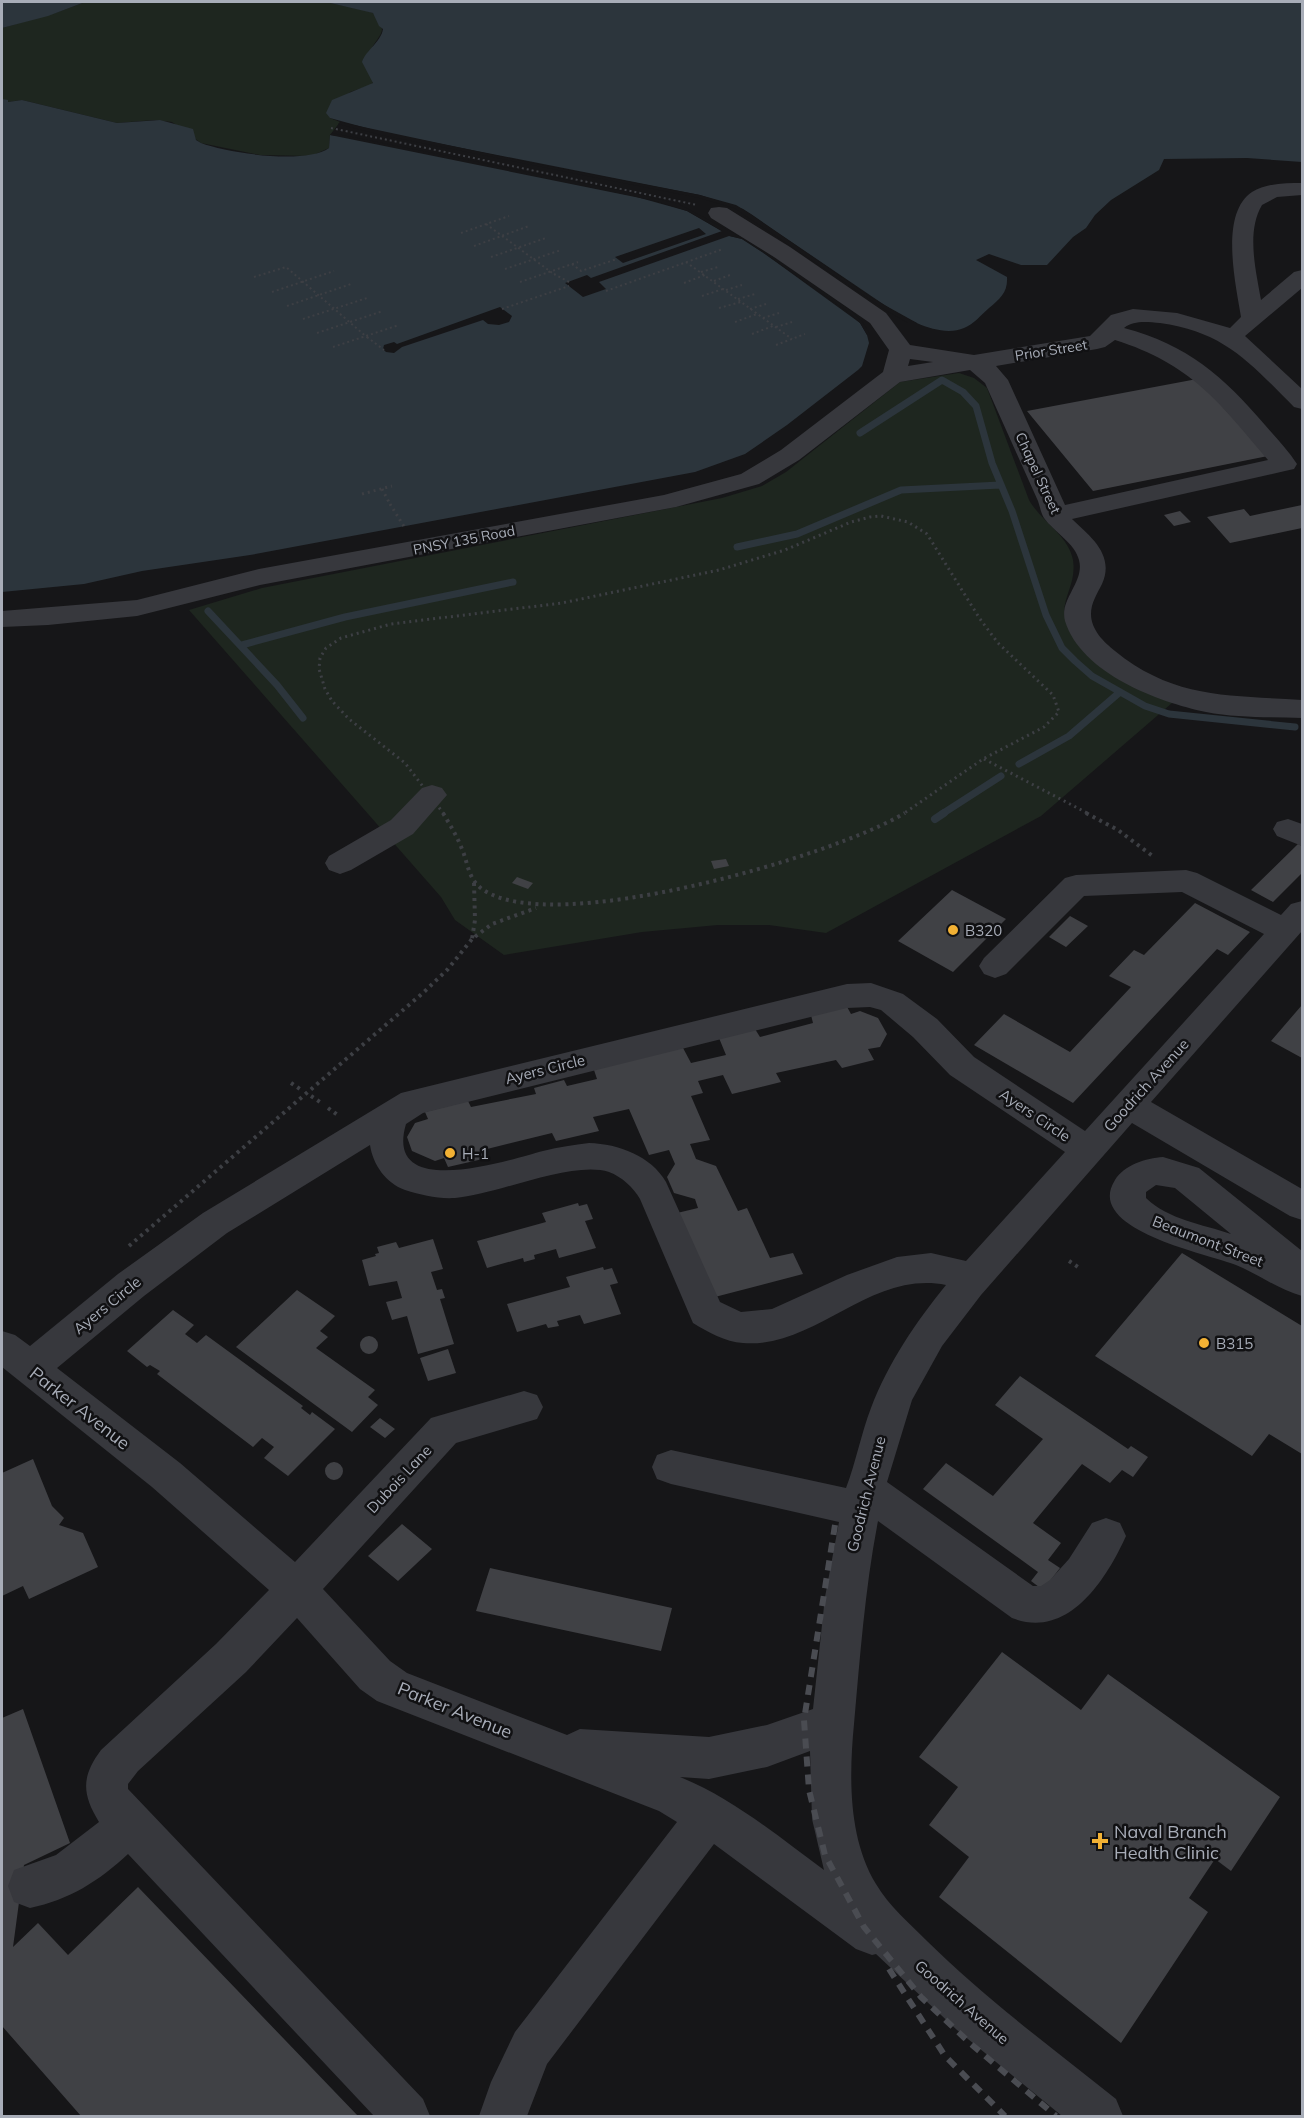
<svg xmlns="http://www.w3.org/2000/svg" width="1304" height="2118" viewBox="0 0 1304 2118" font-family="Mulish,sans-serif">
	<rect width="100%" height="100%" fill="#161618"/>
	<path fill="#1e261f" d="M85,2H326L367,11L373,13C388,31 382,31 371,49L374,80L371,85L350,92L330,118L340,122L330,135L329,148L311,156L260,155L201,143L172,122L154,120L117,123L22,100L8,102L2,99V28L58,12Z
		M959,373L974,378L987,388L1029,500C1040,520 1069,536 1073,560C1078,593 1049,604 1076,641L1145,691L1172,703L1041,816L826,933L769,925H718L642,932L504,955L455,920L441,897L189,610L262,588L722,498L762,486L786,472L900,382Z"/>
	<path fill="#2c353c" d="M2,2H85L48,16L2,28Z
		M326,2H1302V162L1247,158L1164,159L1159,170L1111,200L1095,215L1086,228L1073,237L1047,265H1021L989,254L976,260L1007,277C1008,292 1000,299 989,308C981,315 974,324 964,328C941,338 908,320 889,308L743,209L700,195L381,132L330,118L326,113L332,100L373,83L362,62C366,50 381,42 383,29L379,26L373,13Z
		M2,99L8,100V102L22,100L117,123L160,120L193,129L196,140L201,143C228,153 305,165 329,148L330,135L348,137L633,196L687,211L730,236L742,239L765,254L860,323L867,335L869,343L862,366L858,370L787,425L745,454L695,472L250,555L142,571L84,584L2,592Z"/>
	<path fill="#161618" d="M340,122L532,163L700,195L736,205L751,214L872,298L917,323H908L887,311L734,208L699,198L381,135L338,124Z
		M332,133L634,193L679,204L767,251L850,310L862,321L870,334L867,335L860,323L848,312L765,254L742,239L729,236L599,282L606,289L583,297L565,283L587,275L591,278L722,231L687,211L655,201L330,135Z
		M699,228L706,234L623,263L615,257Z
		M500,307L512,316L509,322L499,325L488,324L483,320L402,347L394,353L386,352L383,349L384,345L394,342L397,344Z"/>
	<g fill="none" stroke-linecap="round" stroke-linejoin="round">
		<path stroke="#2c353c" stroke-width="7" d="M860,433L942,380L963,392L976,406L992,463L1012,511L1046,615L1062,648L1075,661L1092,676L1145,706L1169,714L1295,727
			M737,547L797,534L901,490L1000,485
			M208,611L277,685L303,718
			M242,645L345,617L513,582
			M1019,764L1069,736L1120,692
			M942,814L1001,776"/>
		<path stroke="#2c353c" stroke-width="8" d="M935,819L944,813"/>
	</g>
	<path fill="#404145" d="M1197,379L1268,456L1093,491L1027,411Z
		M1302,505V528L1230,543L1207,517L1244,509L1250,516Z
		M1180,511L1191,522L1174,526L1164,515Z
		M1298,844L1302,846V873L1273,902L1251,890Z
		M726,859L729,866L714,869L711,861Z
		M517,877L533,883L528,889L512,883Z
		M952,890L1006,919L953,972L898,941Z
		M1195,903L1250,932L1228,955L1217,949L1073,1103L974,1045L1004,1014L1070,1052L1131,987L1109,976L1134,950L1144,955Z
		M1070,916L1088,926L1066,947L1049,937Z
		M846,1005L851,1014L860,1011L878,1018L887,1034L880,1047L868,1049L874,1060L842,1068L836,1060L776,1073L781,1082L732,1094L723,1075L698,1081L703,1093L691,1096L710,1140L690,1144L696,1159L716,1166L738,1211L747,1208L770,1258L793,1253L803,1274L711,1298L677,1213L698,1208L695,1199L674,1193L667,1177L675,1164L669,1150L649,1155L629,1109L593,1117L599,1131L556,1141L552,1133L483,1150L487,1158L448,1167L444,1158L435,1161L412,1151L407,1137L415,1123L428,1119L425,1112L468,1101L471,1107L536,1094L534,1088L564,1080L567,1086L597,1079L593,1067L682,1046L691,1063L726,1055L719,1038L755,1029L760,1037L813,1023L811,1015Z
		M1302,1005V1058L1271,1041Z
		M578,1203L579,1206L587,1204L593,1219L585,1221L596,1248L559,1258L556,1249L534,1255L535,1259L524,1262L523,1258L487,1268L477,1241L546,1222L542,1213Z
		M433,1239L443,1269L431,1272L437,1290L442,1289L445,1298L440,1299L454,1344L418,1354L407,1316L392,1320L386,1302L402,1298L397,1281L369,1286L362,1260L376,1256L375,1254L379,1253L377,1247L396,1242L399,1248Z
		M1182,1253L1302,1326V1454L1269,1434L1252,1456L1095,1356Z
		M603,1267L604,1270L612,1268L618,1283L610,1285L621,1314L584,1324L580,1315L557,1321L559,1326L548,1328L546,1324L517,1332L507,1304L570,1287L566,1277Z
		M297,1290L335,1316L320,1331L328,1337L316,1348L375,1390L368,1397L378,1405L352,1432L236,1347Z
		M173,1310L194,1325L185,1334L197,1343L206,1335L303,1406L301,1408L310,1415L312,1412L335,1429L288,1476L264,1458L274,1447L262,1438L253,1447L157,1374L160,1371L150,1365L147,1367L127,1351Z
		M360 1345a9 9 0 1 1 18 0a9 9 0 1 1-18 0Z
		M448,1349L456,1373L428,1381L420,1358Z
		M1020,1376L1128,1449L1131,1446L1148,1457L1133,1477L1122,1470L1110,1483L1082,1464L1033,1523L1061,1543L1048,1560L1060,1568L1043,1590L1031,1581L1038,1572L923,1489L946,1463L993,1496L1043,1439L995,1405Z
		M380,1418L395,1429L385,1438L370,1427Z
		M33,1459L52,1506L64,1518L59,1525L83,1533L98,1567L29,1599L23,1586L2,1596V1473Z
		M325 1471a9 9 0 1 1 18 0a9 9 0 1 1-18 0Z
		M402,1524L432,1549L398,1581L368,1556Z
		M490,1568L672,1608L661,1651L476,1611Z
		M1002,1652L1081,1710L1108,1674L1280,1797L1231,1871L1215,1859L1189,1898L1208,1912L1121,2043L939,1897L969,1857L929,1825L958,1787L919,1757Z
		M23,1709L70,1843L24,1865L13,1947L38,1923L68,1955L138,1887L358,2116H81L2,2026V1718Z"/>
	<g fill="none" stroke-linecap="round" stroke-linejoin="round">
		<path stroke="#3d3f44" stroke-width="2" stroke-dasharray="2 3" stroke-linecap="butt" d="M331,128L697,205
			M486,224L555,275
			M461,233L509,216
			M474,246L529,226
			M491,257L546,238
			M686,262L792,339
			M572,264L581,271L617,259
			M505,269L561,250
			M701,272L718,267
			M554,274L569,282
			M254,277L286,267L369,339
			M714,281L730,275
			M520,282L578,262
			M684,283L705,275
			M726,290L742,285
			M606,291L723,249
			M272,292L334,271
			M702,296L723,289
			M738,299L755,294
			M287,306L351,284
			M719,308L741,302
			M502,309L569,286
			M750,309L766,304
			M763,318L779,313
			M303,319L367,298
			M735,322L757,314
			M776,327L792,322
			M317,333L383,311
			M752,334L773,326
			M367,337L384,350
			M776,345L805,334
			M333,347L399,325"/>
		<path stroke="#3d3f44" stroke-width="3" stroke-dasharray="2 4" stroke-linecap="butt" d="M382,489L390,504
			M362,494L392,486
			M390,504L405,528
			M984,759L1089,814
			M444,814L405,763L349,719L332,701L325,689L319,669L320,658L326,648L341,638L391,624L562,603L719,570L785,550L851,522L870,517L881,516L908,522L927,534L980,619L998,643L1053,695L1059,712L1044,727L983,759L903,814"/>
		<path stroke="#3d3f44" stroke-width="4" stroke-dasharray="3 4.5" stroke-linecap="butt" d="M443,813C450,825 457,836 462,849C468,863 468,879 482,889C551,939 834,856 905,813
			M1086,813L1118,830L1154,857
			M474,883L475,920L472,939L492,924L536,908
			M291,1083L303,1091
			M311,1096L323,1104
			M328,1108L339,1116
			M129,1246L424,992L448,969L472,939
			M1069,1261L1078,1267"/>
		<path fill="#37383d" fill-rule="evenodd" d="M1302,183V195L1277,197L1262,205C1246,232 1256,271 1261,300L1294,272L1302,270V288L1245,336L1302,389V409L1294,407C1250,363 1225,332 1160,323C1147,322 1134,320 1124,328C1188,345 1223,376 1265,425C1276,438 1288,450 1297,464L1294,469L1285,471L1072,519C1091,537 1115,555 1102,584C1097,594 1091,603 1091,614C1091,630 1104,642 1115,651C1175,700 1232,695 1302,700V718C1271,717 1237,718 1206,712C1158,702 1081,673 1065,621C1059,599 1085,582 1079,560C1075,543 1054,532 1044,518C1041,513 1040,507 1038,501L985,383L970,370L900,382L799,460L759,484L676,507L260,585L137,616L48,625L2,627V611L137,600L259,569L664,495L741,474L781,450L883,372L889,350L870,323L774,257L711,218L708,213L711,208L719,207L727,208L790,247L886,313L910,345L974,355L1090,336L1111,315L1133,309L1177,313L1230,328L1241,317C1236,285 1219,214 1252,192C1266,183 1286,183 1302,183ZM1115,340C1191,364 1219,402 1268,460L1065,505L1008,380L996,366L1097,349L1105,347ZM910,359L933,362L908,366Z
			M432,785L442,788L447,795L413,834L351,870L340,874L329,870L325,863L329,856L391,820L422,788Z
			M1288,819L1302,824V846L1277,836L1273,829L1277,822Z
			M1186,870L1197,873L1281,915L1291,904L1302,901V931L1151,1102L1302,1189V1220L1290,1216L1132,1123L981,1295L942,1346L912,1400L887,1482L1033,1586H1041L1050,1580L1069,1559L1092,1523L1106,1518L1120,1523L1126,1536C1106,1580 1068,1640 1012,1618L878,1521C865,1588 860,1657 854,1724C849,1776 848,1838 876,1884C889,1906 909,1923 927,1941C986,1999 1052,2048 1116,2099L1123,2116H1062L957,2030L876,1954L872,1955L856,1949L714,1844L547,2064L527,2116H479L491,2082L515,2032L677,1822L659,1811L377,1701L360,1689L297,1618L246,1672L138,1771L128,1784V1789L423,2099L430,2116H374L128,1854C99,1881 69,1900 30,1908L14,1902L8,1886L14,1870L56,1855L99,1822C82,1794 81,1777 101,1750L216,1644L269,1590L152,1487L2,1367V1331L15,1335L30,1346L118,1274L203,1213L401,1093L847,984L871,983L903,994L937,1019L974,1057L1085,1131L1264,934L1182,892L1084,896L1006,974L995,978L984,974L979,966L984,958L1065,878L1076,875ZM870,1007L881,1010L913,1037L950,1075L1065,1152L966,1261L931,1253L897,1257L847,1275L772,1309L741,1312L720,1302L666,1182C651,1156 619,1144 589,1143C574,1145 559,1147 543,1151C509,1160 383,1202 406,1124L423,1113L847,1008ZM370,1145C373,1165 386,1183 405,1190C422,1195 437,1199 455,1198C496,1195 572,1160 609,1172C622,1177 633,1187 640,1199L693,1323C708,1332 725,1342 743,1343C816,1349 869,1270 946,1285C916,1322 888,1363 871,1408C861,1434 856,1462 846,1488L671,1450L657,1455L652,1467L657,1479L671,1484L839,1522L825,1597L813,1709L767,1725L709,1737L580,1729L567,1735L407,1673L390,1661L323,1589L456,1443L537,1419L543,1407L537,1395L524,1391L431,1418L295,1562L180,1463L57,1368L144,1296L227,1233ZM810,1751L812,1819L824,1870C778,1836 732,1798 680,1777L709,1779L767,1767Z
			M1163,1157L1199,1168L1302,1251V1296C1279,1290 1258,1274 1236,1265C1208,1254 1083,1230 1115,1180C1124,1165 1146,1158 1163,1157ZM1156,1185L1175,1188L1231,1234C1202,1224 1169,1220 1146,1198V1192Z"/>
		<path stroke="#4a4c52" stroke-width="6" stroke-dasharray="10 8" stroke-linecap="butt" d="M835,1525L804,1720L809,1790L825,1855L864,1927L921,1997L971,2044L1056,2116
			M889,1969L945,2056L1005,2116"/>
	</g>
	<g fill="#f2b134" stroke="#111113" stroke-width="2">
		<circle cx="953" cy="930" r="6"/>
		<circle cx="450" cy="1153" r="6"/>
		<circle cx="1204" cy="1343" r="6"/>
		<path d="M1097 1832h6v6h6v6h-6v6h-6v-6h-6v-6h6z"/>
	</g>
	<g text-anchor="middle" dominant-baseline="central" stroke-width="5" stroke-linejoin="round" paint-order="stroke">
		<g font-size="14" fill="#a8adb8" stroke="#111113">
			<text transform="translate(1051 350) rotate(-9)">Prior Street</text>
			<text transform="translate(1038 473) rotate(65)">Chapel Street</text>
			<text transform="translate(464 540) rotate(-11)">PNSY 135 Road</text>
		</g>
		<g font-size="15" fill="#a8adb8" stroke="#111113" text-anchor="start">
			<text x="965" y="930">B320</text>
			<text x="462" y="1153">H-1</text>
			<text x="1216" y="1343">B315</text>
		</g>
		<g font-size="15" fill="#a8adb8" stroke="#111113">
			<text transform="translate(545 1069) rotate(-14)">Ayers Circle</text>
			<text transform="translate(1146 1085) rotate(-48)">Goodrich Avenue</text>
			<text transform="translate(1035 1115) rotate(34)">Ayers Circle</text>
			<text transform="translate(1208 1241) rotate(21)">Beaumont Street</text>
			<text transform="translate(107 1305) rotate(-39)">Ayers Circle</text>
			<text transform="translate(399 1479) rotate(-47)">Dubois Lane</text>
			<text transform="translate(866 1494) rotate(-76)">Goodrich Avenue</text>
			<text transform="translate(962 2002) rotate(41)">Goodrich Avenue</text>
		</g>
		<g font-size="18" fill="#a8adb8" stroke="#111113">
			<text transform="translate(80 1408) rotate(38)">Parker Avenue</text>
			<text transform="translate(455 1710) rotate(22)">Parker Avenue</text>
		</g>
		<g font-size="18" fill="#a8adb8" stroke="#111113" text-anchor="start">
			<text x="1114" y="1831">Naval Branch<tspan x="1114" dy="21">Health Clinic</tspan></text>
		</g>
	</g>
	<rect width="1304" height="2118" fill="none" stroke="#a8adb8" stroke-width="6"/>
</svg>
